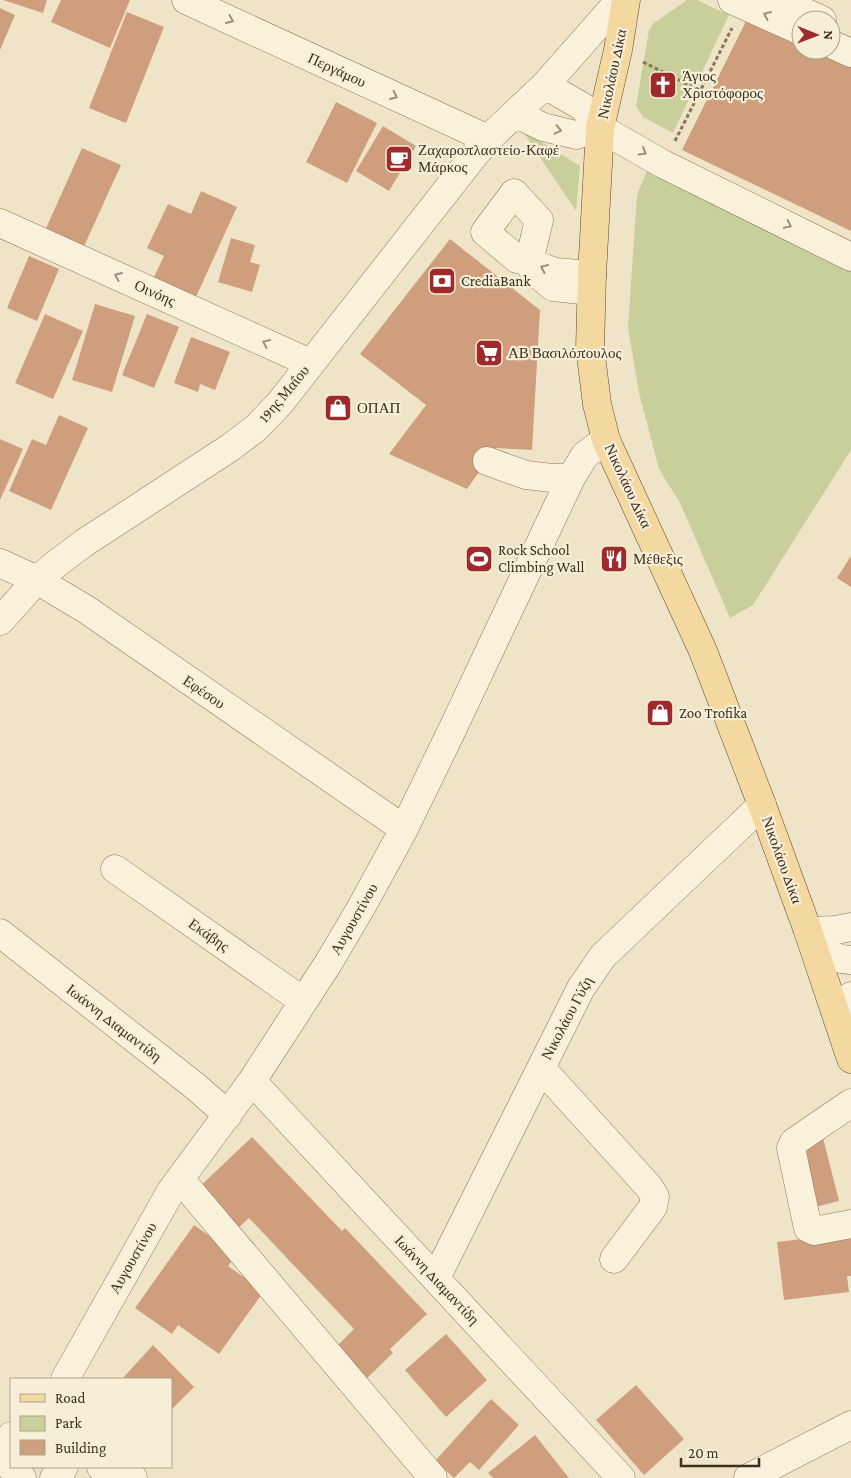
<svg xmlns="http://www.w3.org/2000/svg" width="851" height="1478" viewBox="0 0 851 1478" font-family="'Crimson Pro',serif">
	<rect width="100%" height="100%" fill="#f0e4c8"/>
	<path fill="#c9cf9b" d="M687,0H697L729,15L673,133L643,117L636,106L649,30L654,23Z
		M521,129L580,166L576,211Z
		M649,166L851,269V450L753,605L730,618L680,503L659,469L639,393L628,328L637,195Z"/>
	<path fill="#cf9f7d" d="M3,0H47L43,13Z
		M61,0H130L110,48L51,22Z
		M0,8L15,15L0,50Z
		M127,12L164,27L126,123L89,108Z
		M747,19L801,44V50H815L851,67V231L682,150Z
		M336,102L377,123L347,183L306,162Z
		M383,126L416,146L389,191L356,171Z
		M82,148L121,165L81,253L43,235Z
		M201,191L237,207L195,299L153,279L164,256L147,248L168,204L191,214Z
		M231,238L255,245L250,262L260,265L252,292L218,282Z
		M450,239L540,310L532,450L496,448L467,489L389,454L426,405L360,354Z
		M29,256L59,269L37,321L7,308Z
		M95,304L135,316L112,392L72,380Z
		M45,314L83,331L53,399L15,383Z
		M147,314L179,327L154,388L122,375Z
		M191,337L230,352L215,390L200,384L198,392L174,383Z
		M59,415L88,428L51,510L9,491L32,439L46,445Z
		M0,439L23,449L0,500Z
		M851,556V587L837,578Z
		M819,1122L839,1201L815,1207L796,1128Z
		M252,1137L342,1231L345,1228L427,1314L390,1349L393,1353L366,1379L336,1347L354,1329L249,1218L233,1233L194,1192Z
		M194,1225L236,1255L228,1266L264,1291L219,1354L178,1325L172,1334L135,1308Z
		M851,1233V1276H847L849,1292L784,1300L777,1242Z
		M446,1334L487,1380L446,1417L405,1370Z
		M153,1345L194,1387L171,1410V1379H122Z
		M636,1385L684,1439L644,1475L596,1420Z
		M491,1399L519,1425L479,1470L470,1462L454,1478L435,1461Z
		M535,1435L569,1478H493L488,1473Z"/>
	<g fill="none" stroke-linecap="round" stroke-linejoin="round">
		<g stroke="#8d765c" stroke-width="29">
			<path id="minor" d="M186,0L488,139
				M732,0L801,31
				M780,1L822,20
				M831,44L851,53
				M545,85L583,107L600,128L663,164L851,257
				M517,114L543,127L576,135L600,128
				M0,223L310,363
				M591,291L553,287L533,270L529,262L517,259L485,232L514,193L539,220L529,262L555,272L592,275
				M487,461L526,475L552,478H571
				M0,563L37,580L87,610L404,829
				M0,621L37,580L56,564L84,543L231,447L256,428L280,403L472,158L488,139L545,85L620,0
				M115,869L303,1001
				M808,931C818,944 832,961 851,960
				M808,931L836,930L851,927
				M0,933L195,1086L228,1115
				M844,1036L851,996
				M541,1068L649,1187L655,1197L653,1207L614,1259
				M252,1081L621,1478
				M851,1103L794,1142L791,1148L808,1228L814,1231L851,1224
				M180,1179L433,1478
				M436,1278L581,988L603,956L762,805
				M65,1379L171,1191L252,1081L329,962L362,906L404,829L453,728L571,478L585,455L606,440
				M11,1436C3,1451 7,1469 22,1478
				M101,1467L133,1478
				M54,1478L60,1473L64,1467
				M748,1478L851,1425"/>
		</g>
		<g stroke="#5b4430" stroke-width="29">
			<path id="major" d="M626,0L618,50L600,128L592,275L590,348L597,404L606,440L703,651L762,805L808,931L851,1059"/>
		</g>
		<path stroke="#8d765c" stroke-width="3" stroke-dasharray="4 2.5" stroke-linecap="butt" d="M643,62L709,95
			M675,141L732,28"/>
		<use href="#minor" stroke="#faf1dc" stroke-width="28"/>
		<use href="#major" stroke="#f3d9a0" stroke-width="28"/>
	</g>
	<defs><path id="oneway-chevron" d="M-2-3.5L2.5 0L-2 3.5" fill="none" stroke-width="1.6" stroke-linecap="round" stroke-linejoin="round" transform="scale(1.25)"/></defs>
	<g stroke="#9c907e">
		<use href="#oneway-chevron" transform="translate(767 15) rotate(-156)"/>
		<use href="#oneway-chevron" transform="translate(230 20) rotate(25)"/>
		<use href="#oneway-chevron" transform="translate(394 96) rotate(25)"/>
		<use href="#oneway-chevron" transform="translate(558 130) rotate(13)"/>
		<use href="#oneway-chevron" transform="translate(643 152) rotate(30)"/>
		<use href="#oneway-chevron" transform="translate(788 225) rotate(26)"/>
		<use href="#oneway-chevron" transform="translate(544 268) rotate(-156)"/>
		<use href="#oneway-chevron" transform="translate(118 276) rotate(-156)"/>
		<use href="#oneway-chevron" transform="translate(266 343) rotate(-156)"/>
	</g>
	<defs>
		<g id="church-square" transform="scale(1.4375)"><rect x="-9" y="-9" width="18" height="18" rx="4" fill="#9e2a2b" stroke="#f7eed8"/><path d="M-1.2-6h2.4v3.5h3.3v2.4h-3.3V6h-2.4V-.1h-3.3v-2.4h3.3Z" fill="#fff"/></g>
		<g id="cafe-square" transform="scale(1.4375)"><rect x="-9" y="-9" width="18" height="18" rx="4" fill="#9e2a2b" stroke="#f7eed8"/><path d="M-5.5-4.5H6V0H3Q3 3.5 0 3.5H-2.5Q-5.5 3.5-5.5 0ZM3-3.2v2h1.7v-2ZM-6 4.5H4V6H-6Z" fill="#fff"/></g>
		<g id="bank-square" transform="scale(1.4375)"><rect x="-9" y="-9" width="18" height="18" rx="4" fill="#9e2a2b" stroke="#f7eed8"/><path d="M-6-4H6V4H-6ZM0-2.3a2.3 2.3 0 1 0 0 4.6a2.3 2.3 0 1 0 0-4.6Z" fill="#fff"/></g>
		<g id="supermarket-square" transform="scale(1.4375)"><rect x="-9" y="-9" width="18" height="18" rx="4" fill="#9e2a2b" stroke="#f7eed8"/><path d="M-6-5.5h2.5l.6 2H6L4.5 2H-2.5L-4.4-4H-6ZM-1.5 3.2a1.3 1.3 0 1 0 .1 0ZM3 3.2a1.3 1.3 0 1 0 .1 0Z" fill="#fff"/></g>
		<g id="shop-square" transform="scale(1.4375)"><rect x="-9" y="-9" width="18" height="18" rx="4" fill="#9e2a2b" stroke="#f7eed8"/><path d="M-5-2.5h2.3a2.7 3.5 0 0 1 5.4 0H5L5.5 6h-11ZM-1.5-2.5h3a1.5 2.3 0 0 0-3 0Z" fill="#fff"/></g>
		<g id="stadium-square" transform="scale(1.4375)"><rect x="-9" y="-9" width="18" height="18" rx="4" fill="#9e2a2b" stroke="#f7eed8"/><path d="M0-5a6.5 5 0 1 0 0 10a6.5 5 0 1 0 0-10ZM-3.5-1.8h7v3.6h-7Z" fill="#fff"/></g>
		<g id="restaurant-square" transform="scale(1.4375)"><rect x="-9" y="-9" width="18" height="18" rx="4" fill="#9e2a2b" stroke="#f7eed8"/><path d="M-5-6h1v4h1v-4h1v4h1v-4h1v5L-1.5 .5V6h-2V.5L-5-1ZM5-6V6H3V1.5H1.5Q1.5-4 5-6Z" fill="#fff"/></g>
	</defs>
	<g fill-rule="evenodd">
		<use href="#church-square" x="663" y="85"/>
		<use href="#cafe-square" x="399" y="159"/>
		<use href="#bank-square" x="442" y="281"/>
		<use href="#supermarket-square" x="489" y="353"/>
		<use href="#shop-square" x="338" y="408"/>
		<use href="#stadium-square" x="479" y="559"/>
		<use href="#restaurant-square" x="614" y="559"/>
		<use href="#shop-square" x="660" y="713"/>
	</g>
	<g text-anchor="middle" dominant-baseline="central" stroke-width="4.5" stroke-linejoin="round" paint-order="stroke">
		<g font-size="15" fill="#3d2e20" stroke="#f7eed8">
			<text transform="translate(337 70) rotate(25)">Περγάμου</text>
			<text transform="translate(612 74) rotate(-78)">Νικολάου Δίκα</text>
			<text transform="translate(155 293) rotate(24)">Οινόης</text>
			<text transform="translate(284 394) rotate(-50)">19ης Μαΐου</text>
			<text transform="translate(628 486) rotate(65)">Νικολάου Δίκα</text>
			<text transform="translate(204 692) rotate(34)">Εφέσου</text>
			<text transform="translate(782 860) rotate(70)">Νικολάου Δίκα</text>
			<text transform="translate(354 919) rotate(-60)">Αυγουστίνου</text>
			<text transform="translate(209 935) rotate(35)">Εκάβης</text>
			<text transform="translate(567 1018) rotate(-62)">Νικολάου Γύζη</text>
			<text transform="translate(114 1023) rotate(38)">Ιωάννη Διαμαντίδη</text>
			<text transform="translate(133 1258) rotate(-60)">Αυγουστίνου</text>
			<text transform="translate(437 1280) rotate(47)">Ιωάννη Διαμαντίδη</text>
		</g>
		<g font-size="15" fill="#3d2e20" stroke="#f7eed8" text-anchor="start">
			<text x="682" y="76">Άγιος<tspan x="682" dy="17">Χριστόφορος</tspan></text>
			<text x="418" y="150">Ζαχαροπλαστείο-Καφέ<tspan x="418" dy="17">Μάρκος</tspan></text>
			<text x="461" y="281">CrediaBank</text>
			<text x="508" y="353">ΑΒ Βασιλόπουλος</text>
			<text x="357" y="408">ΟΠΑΠ</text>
			<text x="498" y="550">Rock School<tspan x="498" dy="17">Climbing Wall</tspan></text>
			<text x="633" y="559">Μέθεξις</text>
			<text x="679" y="713">Zoo Trofika</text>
		</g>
	</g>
	<rect x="10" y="1378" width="162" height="90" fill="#f7eed8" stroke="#ada18e"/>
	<rect x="20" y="1394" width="25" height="8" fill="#f3d9a0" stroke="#ada18e"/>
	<text x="55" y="1403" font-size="15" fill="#3d2e20">Road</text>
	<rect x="20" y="1416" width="25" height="15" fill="#c9cf9b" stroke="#ada18e"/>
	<text x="55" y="1428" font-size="15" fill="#3d2e20">Park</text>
	<rect x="20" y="1440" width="25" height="15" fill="#cf9f7d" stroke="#ada18e"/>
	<text x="55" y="1453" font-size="15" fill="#3d2e20">Building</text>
	<g transform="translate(816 35) rotate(91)"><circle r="24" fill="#f7eed8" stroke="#ada18e"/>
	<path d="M0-4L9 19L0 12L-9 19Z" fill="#9e2a2b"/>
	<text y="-8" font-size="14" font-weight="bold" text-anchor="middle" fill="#3d2e20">N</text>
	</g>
	<path d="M681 1458v8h78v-8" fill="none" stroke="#3d2e20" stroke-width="2.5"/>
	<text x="688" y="1458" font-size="15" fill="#3d2e20" stroke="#f7eed8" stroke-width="4" paint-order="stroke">20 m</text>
</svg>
